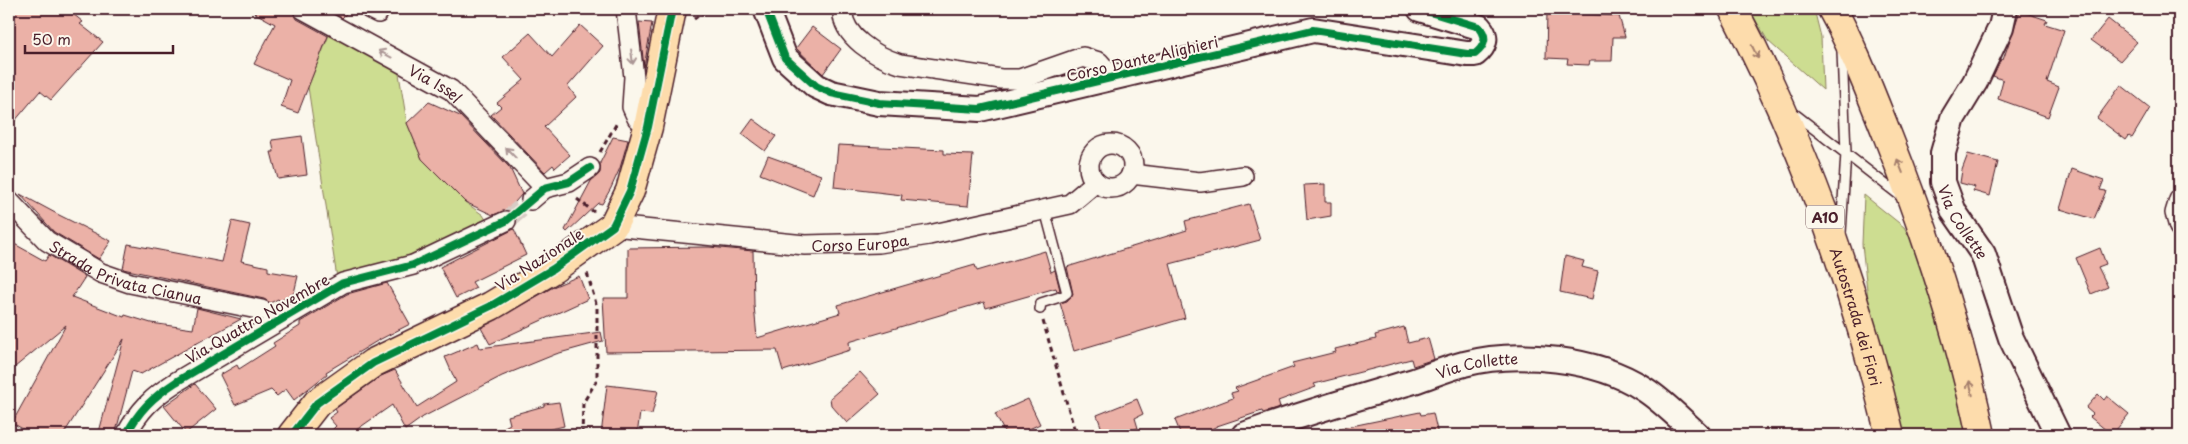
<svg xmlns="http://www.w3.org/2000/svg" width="2188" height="444" viewBox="0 0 2188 444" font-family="'Playpen Sans',sans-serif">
	<rect width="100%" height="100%" fill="#fbf7ec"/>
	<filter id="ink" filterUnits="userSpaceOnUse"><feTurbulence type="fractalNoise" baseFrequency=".02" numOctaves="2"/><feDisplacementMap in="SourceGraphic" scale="10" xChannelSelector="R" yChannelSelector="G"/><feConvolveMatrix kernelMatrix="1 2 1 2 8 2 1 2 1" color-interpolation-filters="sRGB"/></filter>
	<g filter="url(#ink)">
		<path fill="#cddd91" stroke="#8c7e5e" d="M1749,9H1814L1821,37L1823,90L1768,41Z
			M331,30L398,68L407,123L422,159L465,202L483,215L488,223L423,251L337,278L308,87Z
			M1864,195L1904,227L1914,245L1946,348L1967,435H1904L1886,362L1868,299L1862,244Z"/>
		<path fill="#ebb1a7" stroke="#4a1f2b" d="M9,9H67L83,22L80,24L103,42L51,100L40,91L9,128Z
			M248,9H292L297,19L328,36L298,113L281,107L290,80L254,64L275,24Z
			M326,9H351L342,18Z
			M2020,11L2047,20L2045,24L2064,30L2047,82L2059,87L2048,117L1998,99L2003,80L1993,76L2001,59L2003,60Z
			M1547,12L1619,16L1625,37H1613L1612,61H1590L1589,65L1567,64L1568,59L1546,58Z
			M2108,19L2137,42L2120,61L2091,40Z
			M639,22L652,23L644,67Z
			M580,25L603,46L568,86L576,97L544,127L570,155L555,168L553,165L545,172L491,115L501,107L497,103L524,80L503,57L530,33L552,57Z
			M812,27L841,49L823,74L796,48Z
			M2121,85L2150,108L2132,138L2129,136L2126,140L2097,118Z
			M429,102L460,116L510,168L522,194L508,210L493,215L465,202L422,159L407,123Z
			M753,119L776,136L765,151L742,134Z
			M302,136L307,175L278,179L271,152H274L272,140Z
			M613,137L628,140L620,168L611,188L602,204L598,203L567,232L565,230L591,181L600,173V163Z
			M838,145L944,150V154L973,155L968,206L901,200L902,195L834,187Z
			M1968,154L1998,162L1990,196L1973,191L1975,187L1960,183L1962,170Z
			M768,156L821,175L813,195L760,174Z
			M2072,169L2104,180L2100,190L2106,191L2094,219L2060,209Z
			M1325,184V202H1331V216L1307,220L1304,185Z
			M20,194L59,215L111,241L99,259L54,232Z
			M1249,204L1260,240L1170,264L1185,318L1074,351L1060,303L1067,301L1073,294L1067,267L1187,230L1185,221Z
			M232,221L250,225L241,261L268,267V271L298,276L294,293L280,301L278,299L270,303L264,299L123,269L128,244L222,262Z
			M514,229L526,255L472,282L476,288L456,298L440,267Z
			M9,241L45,261L49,255L85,277L72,297L124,317L125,315L151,323L193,329L197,308L241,319L141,374L132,371L115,435H109L99,432L124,339L63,435H34L12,423L66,325L9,372Z
			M709,247L753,251L754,305L757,338L840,313L838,305L975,265L977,271L1045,251L1051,272L1055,270L1060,290L1057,291L1056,288L986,308L984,302L849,342L850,350L783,371L777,350L606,352L603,298H628V248Z
			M2100,248L2106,264L2098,267L2108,287L2091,294L2076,258Z
			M1565,256L1584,261L1582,267L1598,271L1592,299L1560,292Z
			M579,276L588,299L490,344L481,328L555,286Z
			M387,283L410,324L377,341L326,372L327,374L294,400L286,389L277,396L271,390L235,405L220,375L237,365L239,369L275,346L273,343L300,326V322L347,294Z
			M1404,327L1408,343L1428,338L1434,359L1413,366L1411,359L1314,384L1316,387L1278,401L1280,408L1263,413L1262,411L1217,426L1201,435H1181L1175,420L1233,398L1231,393L1238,391L1235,388L1294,367L1292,363L1336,352L1335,349L1376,339L1375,335Z
			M601,332L603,341L556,354L502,376L423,417L405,430L392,405L349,435H327L336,426L329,418L337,412L335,409L381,376L395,370L417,407L456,382L445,357L478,343L480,348Z
			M860,372L880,394L847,423L831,405L830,398Z
			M195,384L216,409L186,433L164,406Z
			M607,385L658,391L652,414L640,413L637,435H601Z
			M2098,394L2104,400L2107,396L2129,414L2112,435L2090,417L2093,414L2086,408Z
			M1028,399L1040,424L1016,435H1006L995,414Z
			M1137,399L1143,414L1135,418L1138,428L1118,435H1104L1097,415Z
			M559,402L564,426L527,435H490L510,424L508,416L544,406V404Z
			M1420,412L1421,415L1433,413L1438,435H1342V428Z"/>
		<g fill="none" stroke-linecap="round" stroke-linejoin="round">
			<path stroke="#d8ccc5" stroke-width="19" stroke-dasharray="19 9" stroke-linecap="butt" d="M506,221L531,200"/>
			<g stroke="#4a1f2b" stroke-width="12">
				<path id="service" d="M1791,111L1903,198
					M1841,233L1846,153L1842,51
					M1040,309L1041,303L1063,296L1067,293L1045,210"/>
			</g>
			<g stroke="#4a1f2b" stroke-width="22">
				<g id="minor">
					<path id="s1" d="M303,9L451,90L545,188"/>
					<path d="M370,9L378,13"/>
					<path d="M626,9L634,77L632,107L637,118L648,127"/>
					<path d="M843,9C840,36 877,57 900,64L1001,79H1020L1083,57L1099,62L1113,78"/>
					<circle cx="1111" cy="166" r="22"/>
					<path d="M1131,174L1200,182L1243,176"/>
					<path d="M531,200L545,188L569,182L590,168"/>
					<path d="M2179,200L2175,213L2179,227"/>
					<path id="s2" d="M9,201L47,241L101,273L130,283L262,310"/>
					<path id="s3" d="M613,226L805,245L879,243L929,235L1070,204L1096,182"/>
					<path d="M126,435C139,410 153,397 176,382L343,283L413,265L506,221"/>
				</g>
			</g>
			<g stroke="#4a1f2b" stroke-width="28">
				<g id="tertiary">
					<path d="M766,9L785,58L816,86L831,93L879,103L980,109L1313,30L1467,54H1475C1485,46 1488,37 1479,27L1420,9"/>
					<path id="s4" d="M2005,9L2001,27L1975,82L1953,118L1943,153V182L1954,212L1983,254L2011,338L2058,435"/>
					<path id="s5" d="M1244,435C1300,414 1357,398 1414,381C1430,376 1447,368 1464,364C1517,350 1597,358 1644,389C1663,401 1681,420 1698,435"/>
				</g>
			</g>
			<g stroke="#4a1f2b" stroke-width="31">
				<path id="primary" d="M292,435L317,403L373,363L491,306L553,269L613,226L630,191L648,127L672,9"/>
			</g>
			<g stroke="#4a1f2b" stroke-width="31">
				<g id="motorway">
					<path id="s6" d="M1733,9C1804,144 1855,287 1890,435"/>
					<path d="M1832,9C1854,49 1870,92 1887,134C1926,232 1959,332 1981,435"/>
				</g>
			</g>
			<path stroke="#4a1f2b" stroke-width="3" stroke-dasharray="5 4" stroke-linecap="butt" d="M694,19L707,9
				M600,152L618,121
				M577,199L594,212
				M1043,321L1076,435
				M582,435L583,403L597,380V307L587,273"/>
			<use href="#service" stroke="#fbf7ec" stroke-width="9"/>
			<use href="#minor" stroke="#fbf7ec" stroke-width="19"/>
			<use href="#tertiary" stroke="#fbf7ec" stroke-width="24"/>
			<use href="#primary" stroke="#fddcac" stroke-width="28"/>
			<use href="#motorway" stroke="#fddcac" stroke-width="28"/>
			<g stroke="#fbf7ec" stroke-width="11">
				<path id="cycleway" d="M766,9L785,58L816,86L831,93L879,103L980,109L1313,30L1467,54H1475C1485,46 1488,37 1479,27L1420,9
					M126,435C139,410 153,397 176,382L343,283L413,265L506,221L545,188L569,182L590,168
					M292,435L317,403L373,363L491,306L553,269L613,226L630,191L648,127L672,9"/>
			</g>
			<use href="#cycleway" stroke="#00873e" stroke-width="8"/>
		</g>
		<defs><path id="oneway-shaft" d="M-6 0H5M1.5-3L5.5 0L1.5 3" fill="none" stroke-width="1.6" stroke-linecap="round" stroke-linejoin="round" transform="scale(1.25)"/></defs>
		<g stroke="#a47e6c">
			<use href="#oneway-shaft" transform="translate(1755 52) rotate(64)"/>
			<use href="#oneway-shaft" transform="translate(1900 166) rotate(-112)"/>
			<use href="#oneway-shaft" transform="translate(1971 388) rotate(-103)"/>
		</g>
		<g stroke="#ab9695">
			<use href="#oneway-shaft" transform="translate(385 54) rotate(-152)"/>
			<use href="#oneway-shaft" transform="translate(632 57) rotate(83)"/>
			<use href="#oneway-shaft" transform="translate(511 153) rotate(-134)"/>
		</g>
	</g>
	<g text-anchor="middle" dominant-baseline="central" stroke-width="4" stroke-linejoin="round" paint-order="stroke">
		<rect fill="#fbf7ec" stroke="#7f6065" stroke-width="1" x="1806" y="205.5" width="38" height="23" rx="4"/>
		<g font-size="14" font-weight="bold" fill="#4a1f2b">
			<text x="1825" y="217">A10</text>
		</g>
		<g font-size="15" fill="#4a1f2b" stroke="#fbf7ec">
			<text transform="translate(1142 58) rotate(-13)">Corso Dante Alighieri</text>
			<text stroke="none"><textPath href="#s1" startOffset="152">Via Issel</textPath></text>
			<text stroke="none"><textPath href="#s4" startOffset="232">Via Collette</textPath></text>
			<text stroke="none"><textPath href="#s3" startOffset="248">Corso Europa</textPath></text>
			<text transform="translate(539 259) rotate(-33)">Via Nazionale</text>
			<text stroke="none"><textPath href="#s2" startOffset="141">Strada Privata Cianua</textPath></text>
			<text stroke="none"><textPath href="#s6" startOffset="332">Autostrada dei Fiori</textPath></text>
			<text transform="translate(257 318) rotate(-30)">Via Quattro Novembre</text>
			<text stroke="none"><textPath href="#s5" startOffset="244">Via Collette</textPath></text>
		</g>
	</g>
	<rect width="2188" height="444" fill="none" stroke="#fbf7ec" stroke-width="30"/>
	<rect x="15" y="15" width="2158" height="414" fill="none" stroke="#4a1f2b" stroke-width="2" filter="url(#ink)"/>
	<path d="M25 45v8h148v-8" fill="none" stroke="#4a1f2b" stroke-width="2.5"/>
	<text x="32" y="45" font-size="15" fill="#4a1f2b" stroke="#fbf7ec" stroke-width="4" paint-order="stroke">50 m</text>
</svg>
